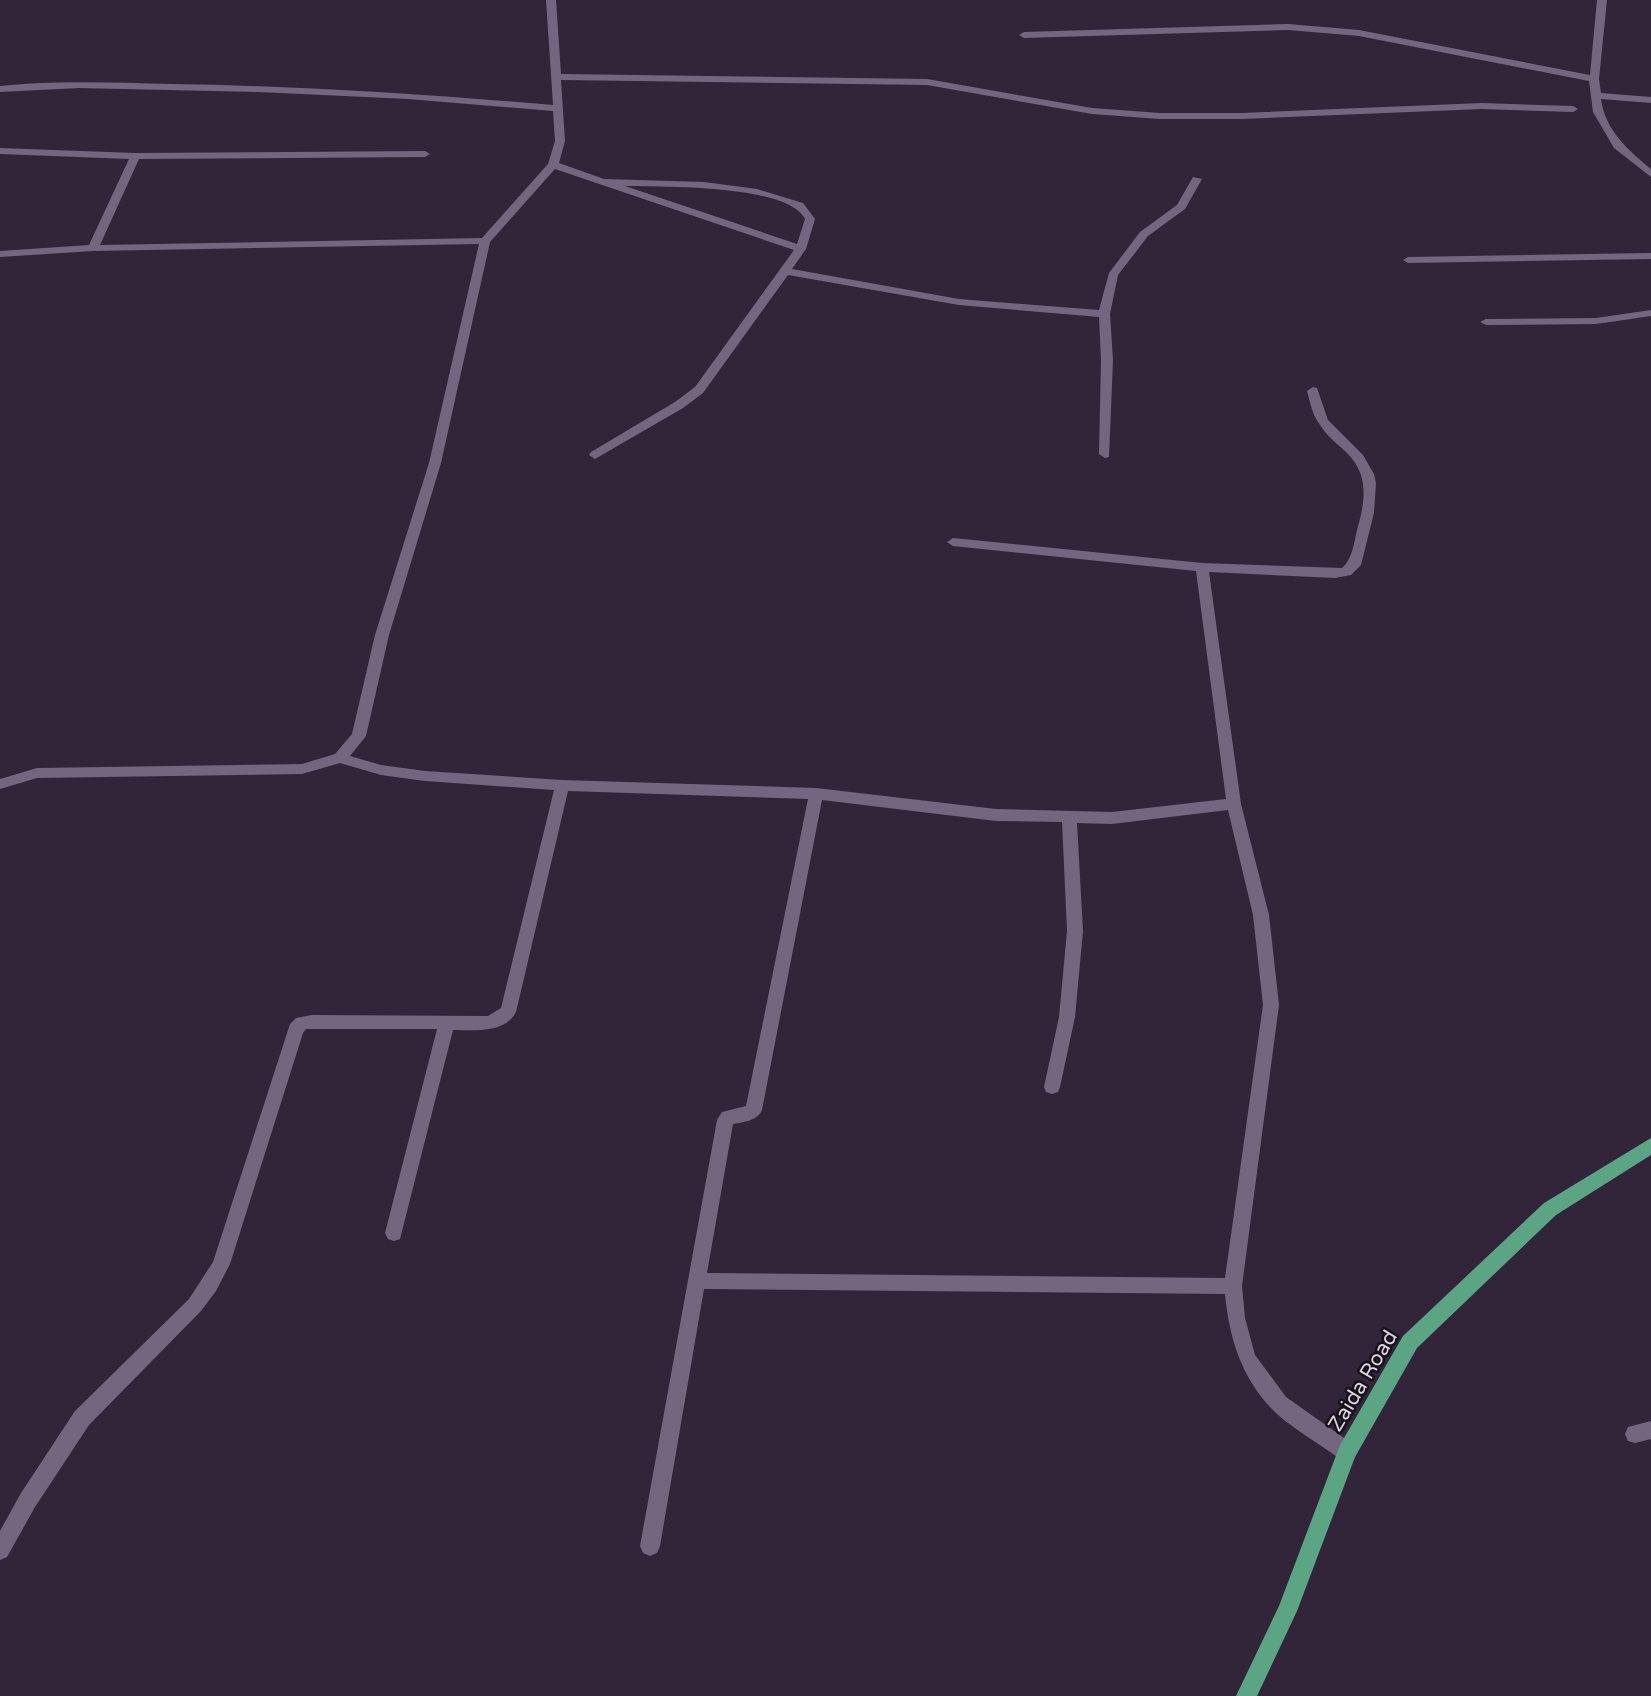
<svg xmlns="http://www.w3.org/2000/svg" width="1651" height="1696" viewBox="0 0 1651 1696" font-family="'Varela Round',sans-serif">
	<rect width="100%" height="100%" fill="#32253a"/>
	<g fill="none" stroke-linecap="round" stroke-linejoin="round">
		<path fill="#75667f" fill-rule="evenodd" d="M546,0H556L561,74L927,79L1092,108L1160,113H1242L1482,103L1573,106L1578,109L1573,112L1482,109L1242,119H1160L1092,114L927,85L561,80L565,141L559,163L604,179L704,182L757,189L803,203L815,219L806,249L792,269L959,299L1099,310L1109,273L1140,232L1177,205L1193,177L1202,179L1185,209L1148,236L1118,275L1110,314L1113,360L1109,457L1105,458L1099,454L1101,360L1099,317L959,305L788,275L703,393L683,408L595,459L589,455L591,452L675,402L695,387L794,250L555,169L490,242L441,463L389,635L366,736L350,756L381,765L425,771L562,780L816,788L996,809L1112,812L1226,799L1196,571L953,546L947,542L953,538L1202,563L1342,568C1352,560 1354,543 1357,530C1365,502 1370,475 1346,452C1336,443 1325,434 1318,422C1312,413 1310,402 1307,391L1313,387L1317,388L1328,420L1363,455L1374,474L1376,483L1374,513L1361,565L1351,575L1335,578L1209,572L1241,804L1269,915L1279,1005L1242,1286L1245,1318L1255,1355L1286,1397L1354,1445L1357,1452L1354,1459L1347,1462L1340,1459C1320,1444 1288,1426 1272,1409C1241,1377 1229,1337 1225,1294L704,1289L660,1546L657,1553L650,1556L643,1553L640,1546L717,1120L722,1112L746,1106L808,799L568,791L516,1012C505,1034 473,1030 453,1030L400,1239L394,1241L388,1239L385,1233L437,1029H306L303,1033L230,1264L216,1291L201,1311L89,1425L35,1507L7,1557L0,1560V1531L21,1493L75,1411L189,1299L213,1262L290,1024L296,1018L312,1015L488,1016L501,1008L554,790L425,781L381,775L340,763L302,774L37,778L0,789V779L37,768L302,764L335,754L352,734L375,635L429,463L479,244L93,251L0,257V251L89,245L129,159L0,154V148L135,153L425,151L430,154L425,157L139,159L100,245L482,238L548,164L555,141L553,111L408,99L259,92L79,88L0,92V86C57,80 115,83 172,84C299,86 426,94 553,105ZM625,186C662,187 787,184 805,219L797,244ZM822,800L996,821L1062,822L1067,931L1059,1017L1044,1087L1046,1092L1052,1094L1058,1092L1060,1087L1075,1017L1083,931L1077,823L1112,824L1228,810L1253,915L1263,1005L1225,1278L707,1273L733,1124C744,1122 757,1121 762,1110Z
			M1597,0H1607L1599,79L1601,93L1651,97V103L1601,99C1605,130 1628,150 1651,169V177L1614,148L1593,112L1589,81L1359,36L1288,30L1024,38L1019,35L1024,32L1288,24L1359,30L1590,75Z
			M1651,253V259L1408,263L1403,260L1408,257Z
			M1651,310V316L1596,324L1486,325L1480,322L1486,319L1596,318Z
			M1651,1421V1439L1635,1443L1628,1441L1625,1434L1628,1427Z"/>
		<path fill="#5ba585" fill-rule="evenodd" d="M1651,1138V1155L1556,1215L1417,1348L1355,1457L1297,1611L1257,1696H1236L1279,1606L1340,1445L1403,1336L1544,1203Z"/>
	</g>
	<g text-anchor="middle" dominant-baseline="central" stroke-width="5" stroke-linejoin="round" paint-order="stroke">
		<g font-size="21" fill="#dcd4e2" stroke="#17111a">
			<text transform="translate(1363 1381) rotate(-59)">Zaida Road</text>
		</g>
	</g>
</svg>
